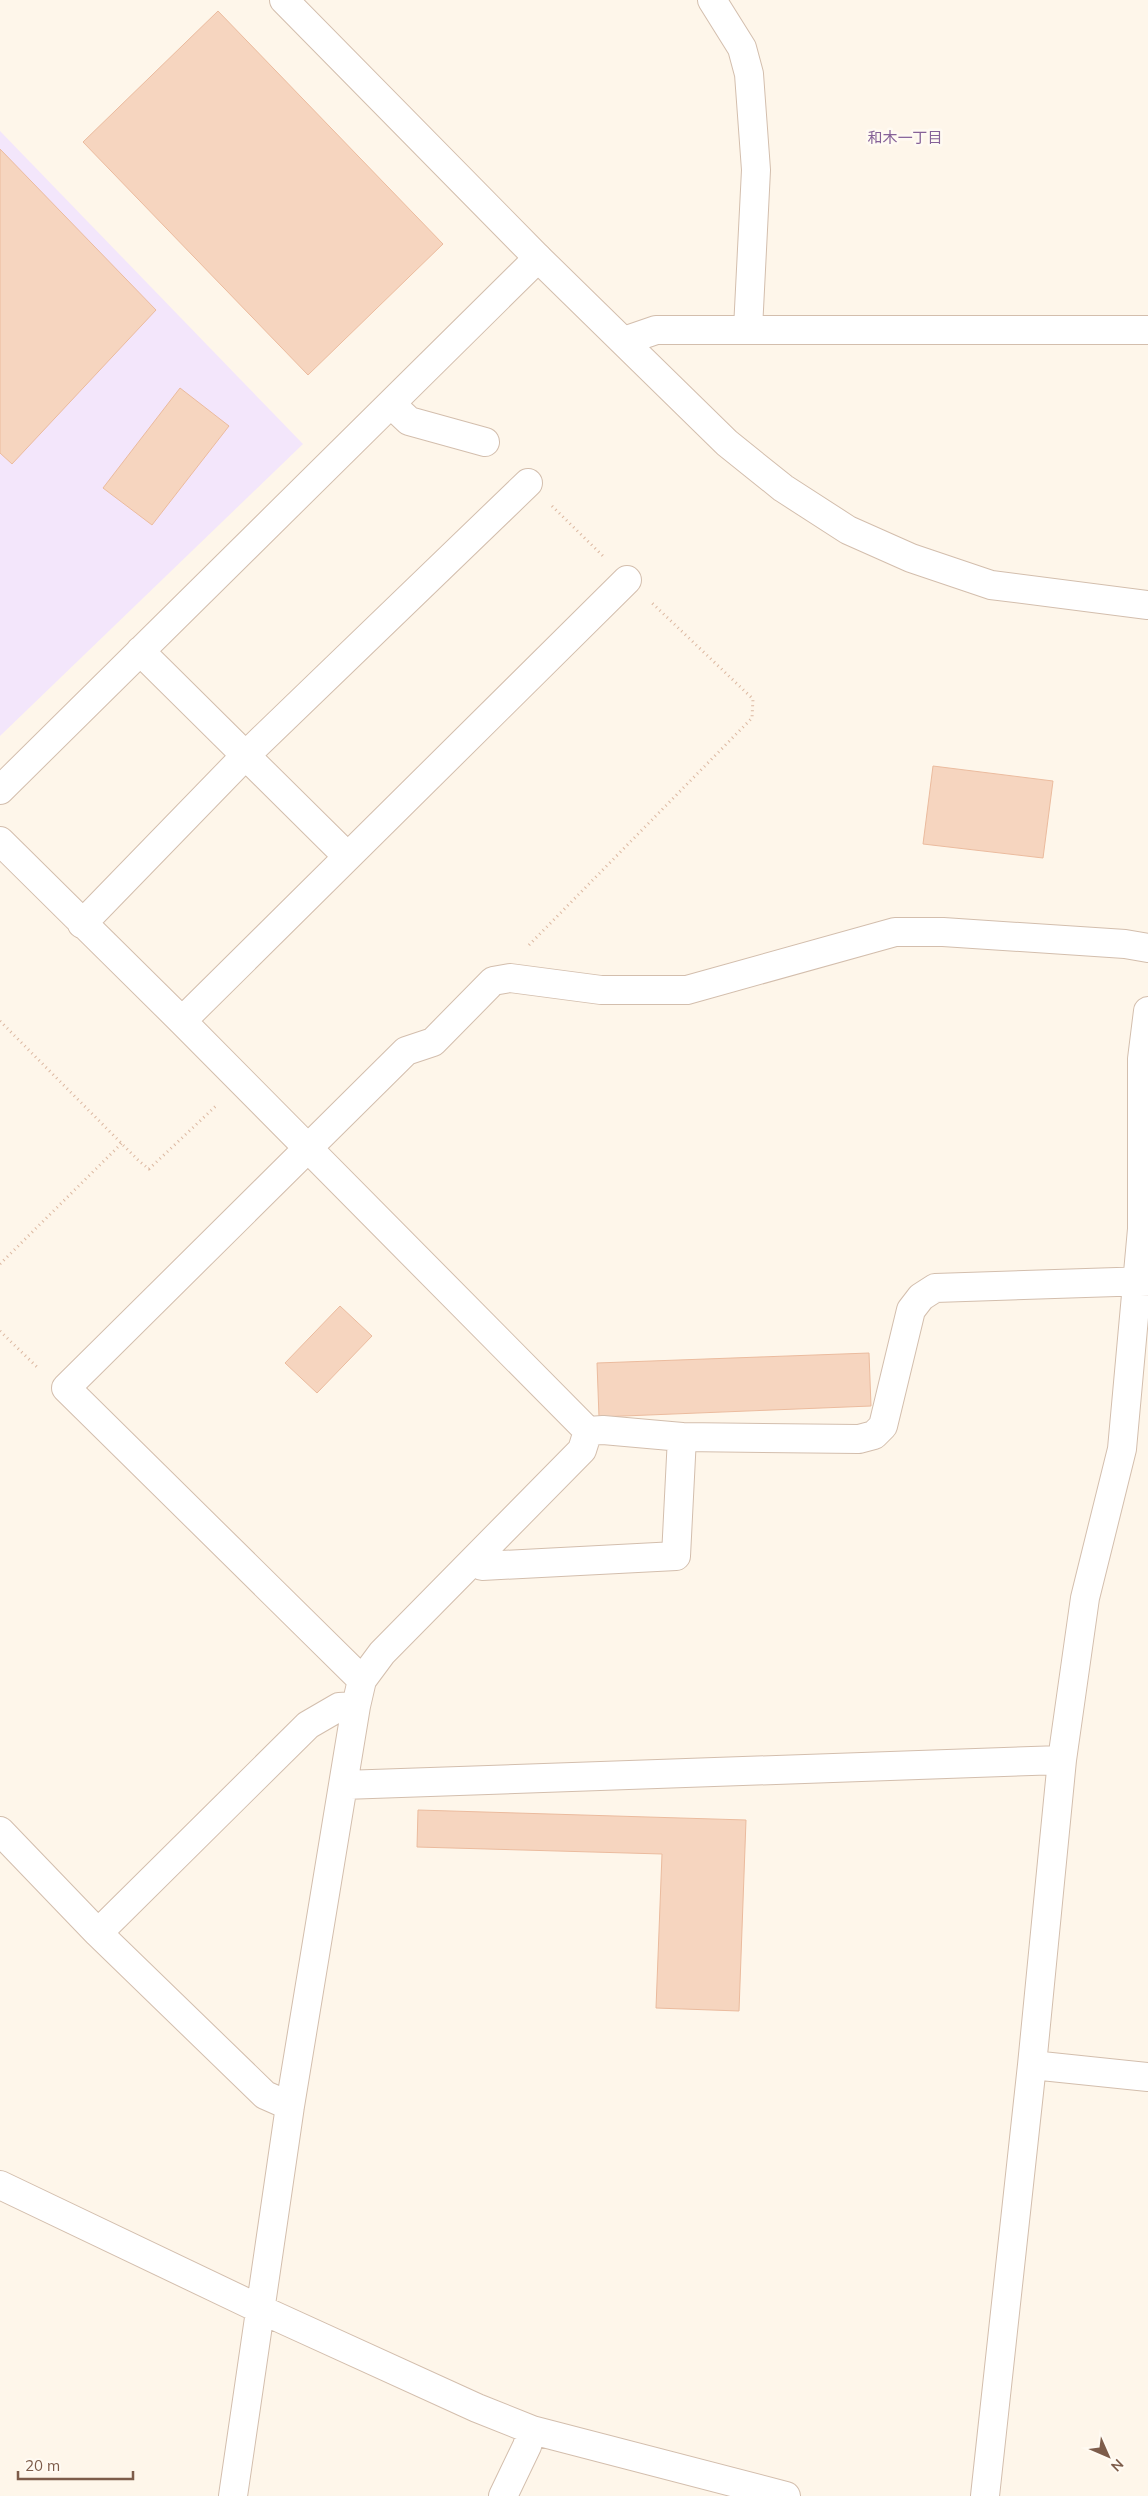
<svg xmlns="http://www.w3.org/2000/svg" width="1148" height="2496" viewBox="0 0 1148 2496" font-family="Mulish,'Noto Sans JP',sans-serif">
	<rect width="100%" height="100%" fill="#fef6ea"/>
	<path fill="#f3e6fb" d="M0,131L303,444L0,736Z"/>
	<path fill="#f6d5bf" stroke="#ebbb9e" d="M218,11L443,244L308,375L83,142Z
		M0,149L156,310L12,464L0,453Z
		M180,388L229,426L152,525L103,488Z
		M933,766L1053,781L1043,858L923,844Z
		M340,1306L372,1336L317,1393L285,1363Z
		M869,1353L871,1406L599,1417L597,1363Z
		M418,1810L746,1820L739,2011L656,2008L662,1854L417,1847Z"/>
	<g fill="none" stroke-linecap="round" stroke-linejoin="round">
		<g stroke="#d3bead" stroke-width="30">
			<path id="minor" d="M712,0L742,48L749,74L756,170L748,329
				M624,341L656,330H1148
				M391,404L409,421L485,442
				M140,651L347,856
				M0,790L538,258
				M0,841L182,1021L588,1431L582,1450L382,1653L362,1680L356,1706L290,2106L233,2496
				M82,924L247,754L528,483
				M182,1021L627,580
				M682,1437L859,1439L874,1435L883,1426L911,1310L921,1297L935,1288L1148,1281
				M474,1560L482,1566L676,1556L682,1437L603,1430L588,1431
				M362,1680L66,1388L406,1051L433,1042L493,981L510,978L601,990H687L895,932H943L1125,944L1148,948
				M343,1785L1062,1760
				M0,1831L98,1933L265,2095L290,2106
				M98,1933L308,1725L339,1707L356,1706
				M1032,2065L1148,2077
				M0,2185L262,2310L477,2408L532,2430L786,2496
				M503,2496L527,2446L532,2430
				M985,2496L1032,2065L1062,1760L1085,1598L1122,1449L1142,1229V1059L1148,1011"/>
		</g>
		<g stroke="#d3bead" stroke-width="30">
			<path id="tertiary" d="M284,0L538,258L727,443L783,488L848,530L911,558L991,585L1148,605"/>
		</g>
		<path stroke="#dcb8a1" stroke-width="3" stroke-dasharray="1 4" stroke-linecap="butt" d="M552,506L603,556
			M529,945L752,718L753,699L651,602
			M0,1021L139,1161L149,1169L218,1104
			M0,1264L122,1143
			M0,1331L39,1369"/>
		<use href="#minor" stroke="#fff" stroke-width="28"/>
		<use href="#tertiary" stroke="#fff" stroke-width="28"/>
	</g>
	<g text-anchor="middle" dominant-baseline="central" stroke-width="5" stroke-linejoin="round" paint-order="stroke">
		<g font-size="15" fill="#866298" stroke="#fffaf2">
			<text x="905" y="137">和木一丁目</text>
		</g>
	</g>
	<g transform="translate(1108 2456) rotate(135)" stroke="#fffaf2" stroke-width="4" paint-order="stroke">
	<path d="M0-4L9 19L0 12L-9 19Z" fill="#7d5c4a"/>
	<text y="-8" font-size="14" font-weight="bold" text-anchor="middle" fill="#7d5c4a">N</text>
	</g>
	<path d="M18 2471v8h115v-8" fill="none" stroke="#7d5c4a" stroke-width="2.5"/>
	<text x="25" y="2471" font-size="15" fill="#7d5c4a" stroke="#fffaf2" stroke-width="4" paint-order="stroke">20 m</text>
</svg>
